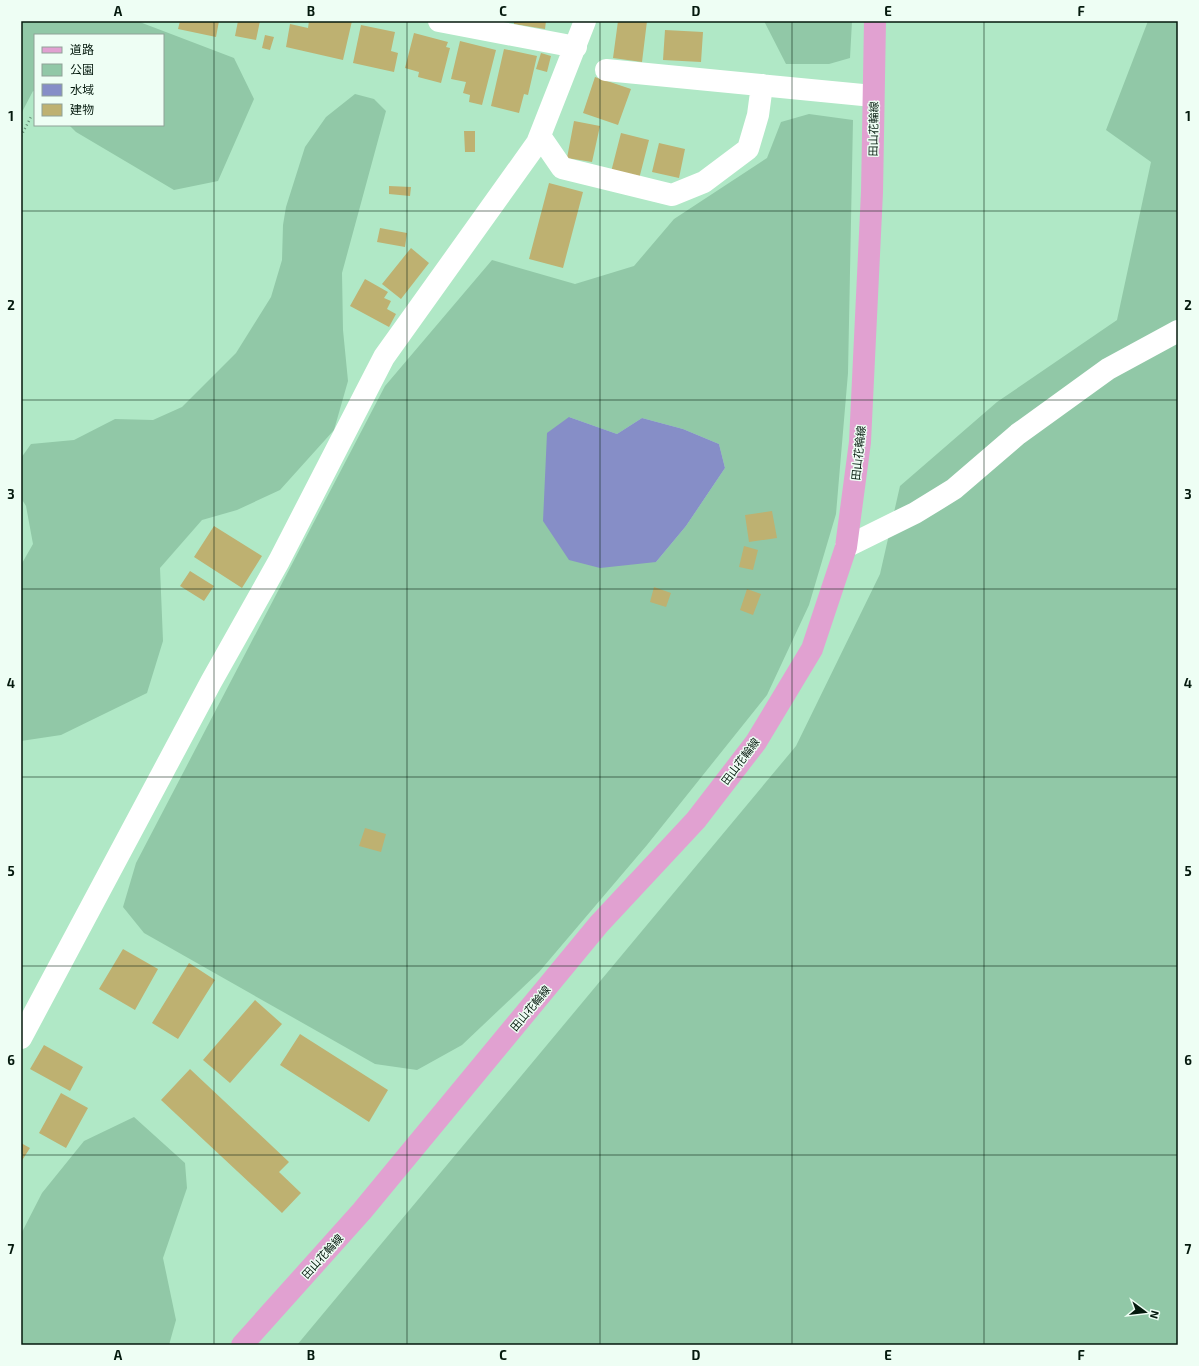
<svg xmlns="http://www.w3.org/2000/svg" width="1199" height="1366" viewBox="0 0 1199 1366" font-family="'Exo 2','Noto Sans JP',sans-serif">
	<rect width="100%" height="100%" fill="#b0e8c6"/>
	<path fill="#91c8a7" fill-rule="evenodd" d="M21,21H137L234,58L254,99L218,181L174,190L76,132L69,125H163V35H35V92L33,91L21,114Z
		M764,21H852L850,58L829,64H786Z
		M1148,21H1178V1345H297L796,746L880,574L900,486L997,402L1117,320L1151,162L1106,130Z
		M355,94L374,99L386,111L342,273L343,330L348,381L334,430L280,490L237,510L202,520L160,568L163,641L147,693L61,735L21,741V565L33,544L26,506L21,498V458L31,444L74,440L115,419L153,420L182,407L236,353L271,297L282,260L283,225L286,207L305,147L326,117Z
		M809,114L853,120L848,373L836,514L809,605L767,695L647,845L539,972L462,1045L417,1070L375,1064L144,933L123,907L136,863L385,386L492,260L575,284L634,266L674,219L767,158L781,122ZM569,417L617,434L642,418L683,429L719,444L725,468L686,526L656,562Z
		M134,1117L185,1163L187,1188L163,1258L176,1320L169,1345H21V1234L42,1193L84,1141Z"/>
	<path fill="#868ec7" d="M569,417L617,434L642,418L683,429L719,444L725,468L686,526L656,562L600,568L569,560L543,521L547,433Z"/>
	<path fill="#beb171" d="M180,21H219L216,37L178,29Z
		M238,21H260L256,40L235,36Z
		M309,21H352L343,60L286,47L290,24L308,28Z
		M514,21H546L545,29L514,24Z
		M618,21H647L642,62L613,58Z
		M361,25L395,32L391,51L398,53L394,72L353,63Z
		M665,30L703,32L701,62L663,60Z
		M414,33L448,42L446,47L450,48L441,83L418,77L419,72L405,68Z
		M265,35L274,37L270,50L262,48Z
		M460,41L496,50L482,105L469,102L470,95L463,93L466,82L451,79Z
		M504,49L537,56L528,95L524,94L519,113L491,106Z
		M541,53L551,56L547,72L536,69Z
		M595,77L631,89L618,125L583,113Z
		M574,121L600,126L592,162L567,158Z
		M464,131H475V152H465Z
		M621,133L649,140L639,179L611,172Z
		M659,143L685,149L679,178L652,172Z
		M549,183L583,192L563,268L529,259Z
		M389,186L411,187L410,196L389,194Z
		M380,228L407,233L405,247L377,242Z
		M411,248L429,263L401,299L382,284Z
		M365,279L388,292L384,298L391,301L387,309L396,314L389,327L350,306Z
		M772,511L777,538L749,542L745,515Z
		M214,526L262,556L242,588L194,557Z
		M744,546L758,550L753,570L739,567Z
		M190,571L214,586L204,601L180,586Z
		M654,587L671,593L666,607L650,602Z
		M747,589L761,594L753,615L740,610Z
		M365,828L386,834L381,852L359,846Z
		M123,949L158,969L135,1010L99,989Z
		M189,963L215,980L178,1039L152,1023Z
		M255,1000L282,1024L230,1083L203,1060Z
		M300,1034L388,1090L369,1122L280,1065Z
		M44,1045L83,1067L70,1091L30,1069Z
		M190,1069L289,1162L279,1172L301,1193L282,1213L161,1100Z
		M61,1093L88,1108L66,1148L39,1133Z
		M21,1143L30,1148L21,1162Z"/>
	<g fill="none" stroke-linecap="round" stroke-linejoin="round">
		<path stroke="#628a72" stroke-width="2.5" stroke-dasharray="1 3" stroke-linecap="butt" d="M21,136L32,115"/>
		<path stroke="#fff" stroke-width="22" d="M439,21L576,47
			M606,70L873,96
			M540,136L562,168L672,195L704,182L748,149L758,115L762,85
			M846,547L915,513L954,489L1018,434L1108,369L1178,331
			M21,1038L211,682L279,561L384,357L537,143L585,21"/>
		<path stroke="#e1a1d1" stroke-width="22" d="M242,1345L362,1211L599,924L696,820L756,742L812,649L846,547L860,442L872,192L875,21"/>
	</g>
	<path fill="none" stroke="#04190d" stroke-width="1" stroke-opacity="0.55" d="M214,21V1345M407,21V1345M600,21V1345M792,21V1345M984,21V1345M21,211H1178M21,400H1178M21,589H1178M21,777H1178M21,966H1178M21,1155H1178"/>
	<g text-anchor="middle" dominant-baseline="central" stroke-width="3" stroke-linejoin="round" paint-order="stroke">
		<g font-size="11" fill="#04190d" stroke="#eefef4">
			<text transform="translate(873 129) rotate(-89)">田山花輪線</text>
			<text transform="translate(858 453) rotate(-84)">田山花輪線</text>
			<text transform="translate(740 761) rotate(-53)">田山花輪線</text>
			<text transform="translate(530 1008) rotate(-50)">田山花輪線</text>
			<text transform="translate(322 1256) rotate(-48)">田山花輪線</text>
		</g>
	</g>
	<rect width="1199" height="1366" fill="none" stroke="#eefef4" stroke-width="44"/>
	<rect x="34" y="34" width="130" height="92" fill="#eefef4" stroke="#90a298"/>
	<rect x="42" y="47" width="20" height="6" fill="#e1a1d1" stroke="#90a298"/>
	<text x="70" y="54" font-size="12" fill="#04190d">道路</text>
	<rect x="42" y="64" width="20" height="12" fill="#91c8a7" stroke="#90a298"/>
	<text x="70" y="74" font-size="12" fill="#04190d">公園</text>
	<rect x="42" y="84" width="20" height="12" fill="#868ec7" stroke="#90a298"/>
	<text x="70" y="94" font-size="12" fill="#04190d">水域</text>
	<rect x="42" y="104" width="20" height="12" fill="#beb171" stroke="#90a298"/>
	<text x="70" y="114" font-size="12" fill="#04190d">建物</text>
	<g transform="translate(1145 1312) rotate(105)" stroke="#eefef4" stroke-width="3" paint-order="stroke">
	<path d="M0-3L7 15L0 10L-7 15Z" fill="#04190d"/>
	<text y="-6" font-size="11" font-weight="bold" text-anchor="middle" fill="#04190d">N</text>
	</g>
	<rect x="22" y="22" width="1155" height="1322" fill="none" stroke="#04190d" stroke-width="1.5"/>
	<g font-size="13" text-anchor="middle" font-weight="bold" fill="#04190d">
		<text x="118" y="16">A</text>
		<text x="311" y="16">B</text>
		<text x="503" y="16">C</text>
		<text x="696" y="16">D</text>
		<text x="888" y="16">E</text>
		<text x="1081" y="16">F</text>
		<text x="11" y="121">1</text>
		<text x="1188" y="121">1</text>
		<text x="11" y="310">2</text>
		<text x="1188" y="310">2</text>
		<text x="11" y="499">3</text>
		<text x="1188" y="499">3</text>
		<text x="11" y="688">4</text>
		<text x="1188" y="688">4</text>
		<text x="11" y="876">5</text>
		<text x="1188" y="876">5</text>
		<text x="11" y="1065">6</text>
		<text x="1188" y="1065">6</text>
		<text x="11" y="1254">7</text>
		<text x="1188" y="1254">7</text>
		<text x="118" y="1360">A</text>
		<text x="311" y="1360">B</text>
		<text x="503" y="1360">C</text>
		<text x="696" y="1360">D</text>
		<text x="888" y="1360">E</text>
		<text x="1081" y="1360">F</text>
	</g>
</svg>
